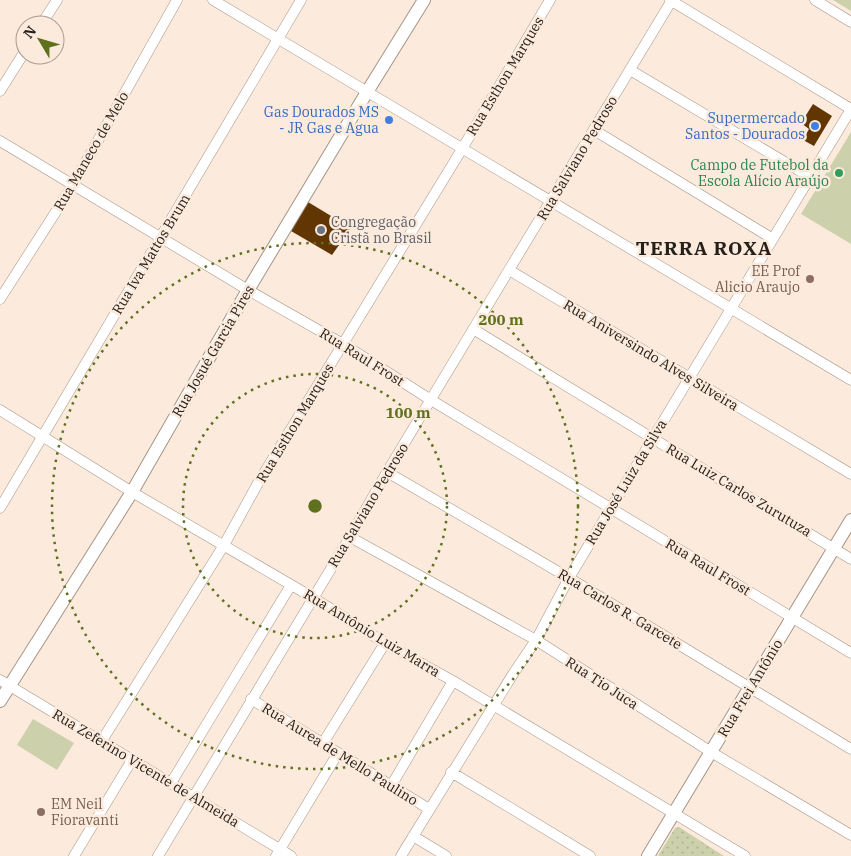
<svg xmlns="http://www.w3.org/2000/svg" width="851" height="856" viewBox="0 0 851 856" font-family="'IBM Plex Serif',serif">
	<defs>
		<pattern id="park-dots" width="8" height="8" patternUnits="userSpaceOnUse" patternTransform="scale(1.25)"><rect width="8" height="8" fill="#cdd1ab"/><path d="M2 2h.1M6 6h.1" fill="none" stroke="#b0b393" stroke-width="1.8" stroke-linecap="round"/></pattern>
	</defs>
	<rect width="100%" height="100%" fill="#fcebdc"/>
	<path fill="#cdd1ab" d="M833,0H851V11Z
		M851,132V244L801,214Z
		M33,719L74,743L57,770L17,745Z"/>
	<path fill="url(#park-dots)" d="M679,827L724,856H658L675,828Z"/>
	<path fill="#623603" d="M813,104L832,116L814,146L803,140L809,129L801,123Z
		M308,202L351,228L332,255L291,231Z"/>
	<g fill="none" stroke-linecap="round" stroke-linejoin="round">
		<g stroke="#a59587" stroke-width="11">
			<path id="minor" d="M213,0L851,380
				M670,0L851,109
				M815,0L851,22
				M41,25L57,0
				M630,70L810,177
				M0,91L25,51
				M594,130L773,239
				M0,141L248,290L343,344L431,400L851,653
				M509,270L851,474
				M0,299L73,185L177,0
				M473,329L851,559
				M0,410L132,492L312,597L385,643L453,681L745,856
				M387,472L569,578L851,749
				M0,508L301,0
				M350,537L536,640L711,752L851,835
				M0,680L291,856
				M251,699L429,809
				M101,742L224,545L258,483L462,149L550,0
				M323,743L385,643
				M451,772L590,856
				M171,783L291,585
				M391,786L453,681
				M413,836L446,856
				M74,856L132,760
				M158,856L350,537L387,472L672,0
				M276,856L338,753
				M401,856L513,674L536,640L569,578L851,109"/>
		</g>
		<g stroke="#a59587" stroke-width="14">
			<path id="tertiary" d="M0,701L132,492L248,290L367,92L424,0
				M648,856L851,520"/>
		</g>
		<use href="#minor" stroke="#fff" stroke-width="10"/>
		<use href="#tertiary" stroke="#fff" stroke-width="12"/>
	</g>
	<g fill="none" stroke="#5f711f" stroke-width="2.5" stroke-dasharray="2.5 5">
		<circle cx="315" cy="506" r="132"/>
		<circle cx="315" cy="506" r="263"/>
	</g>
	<g fill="#3f7fe0" stroke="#fcebdc" stroke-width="2">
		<circle cx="389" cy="120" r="5"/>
		<circle cx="815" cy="126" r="5"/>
	</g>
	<circle fill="#2e9e5b" stroke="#fcebdc" stroke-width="2" cx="839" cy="173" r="5"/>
	<circle fill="#6b7280" stroke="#fcebdc" stroke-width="2" cx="321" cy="230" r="5"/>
	<g fill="#8d6e63" stroke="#fcebdc" stroke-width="2">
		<circle cx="810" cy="279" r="5"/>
		<circle cx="41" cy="812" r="5"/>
	</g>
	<g text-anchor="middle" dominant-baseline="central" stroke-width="5" stroke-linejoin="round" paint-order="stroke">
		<g font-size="14" fill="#26201b" stroke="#fcebdc">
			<text transform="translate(505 76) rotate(-59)">Rua Esthon Marques</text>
			<text transform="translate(91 151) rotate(-60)">Rua Maneco de Melo</text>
			<text transform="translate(577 158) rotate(-59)">Rua Salviano Pedroso</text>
			<text transform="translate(151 254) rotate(-59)">Rua Iva Mattos Brum</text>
			<text transform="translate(213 351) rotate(-60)">Rua Josué Garcia Pires</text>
			<text transform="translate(651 355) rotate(31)">Rua Aniversindo Alves Silveira</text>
			<text transform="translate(362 357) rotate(32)">Rua Raul Frost</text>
			<text transform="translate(295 423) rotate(-59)">Rua Esthon Marques</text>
			<text transform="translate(626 482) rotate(-59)">Rua José Luiz da Silva</text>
			<text transform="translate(739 490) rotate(31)">Rua Luiz Carlos Zurutuza</text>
			<text transform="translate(368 505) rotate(-59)">Rua Salviano Pedroso</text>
			<text transform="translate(708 567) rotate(31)">Rua Raul Frost</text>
			<text transform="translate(620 609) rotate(31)">Rua Carlos R. Garcete</text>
			<text transform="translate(372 633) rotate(31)">Rua Antônio Luiz Marra</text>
			<text transform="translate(602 683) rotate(33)">Rua Tio Juca</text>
			<text transform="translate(750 688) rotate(-59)">Rua Frei Antônio</text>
			<text transform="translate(340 754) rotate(32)">Rua Aurea de Mello Paulino</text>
			<text transform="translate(146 768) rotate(31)">Rua Zeferino Vicente de Almeida</text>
		</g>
		<g font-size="14" fill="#366cbe" stroke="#fcebdc" text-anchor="end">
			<text x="379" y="112">Gas Dourados MS<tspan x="379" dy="16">- JR Gas e Agua</tspan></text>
			<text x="805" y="118">Supermercado<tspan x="805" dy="16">Santos - Dourados</tspan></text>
		</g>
		<g font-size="14" fill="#27864d" stroke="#fcebdc" text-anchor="end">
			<text x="829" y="165">Campo de Futebol da<tspan x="829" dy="16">Escola Alício Araújo</tspan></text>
		</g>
		<g font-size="14" fill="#5b616d" stroke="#fcebdc" text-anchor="start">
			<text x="331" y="222">Congregação<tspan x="331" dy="16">Cristã no Brasil</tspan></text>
		</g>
		<g font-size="14" fill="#785e54" stroke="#fcebdc" text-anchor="end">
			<text x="800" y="271">EE Prof<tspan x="800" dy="16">Alicio Araujo</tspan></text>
			<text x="51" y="804" text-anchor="start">EM Neil<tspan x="51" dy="16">Fioravanti</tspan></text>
		</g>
		<g font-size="19" font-weight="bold" letter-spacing="1" fill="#26201b" stroke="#fcebdc">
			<text x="704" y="248">TERRA ROXA</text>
		</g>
	</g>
	<circle cx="315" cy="506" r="8" fill="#5f711f" stroke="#fcebdc" stroke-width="2.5"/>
	<g font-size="15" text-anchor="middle" font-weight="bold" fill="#5f711f" stroke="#fcebdc" stroke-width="5" stroke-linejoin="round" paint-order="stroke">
		<text x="501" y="325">200 m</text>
		<text x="408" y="418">100 m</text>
	</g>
	<g transform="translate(40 40) rotate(308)"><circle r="24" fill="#fcebdc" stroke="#a69a8f"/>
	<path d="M0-4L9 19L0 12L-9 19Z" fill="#5f711f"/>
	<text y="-8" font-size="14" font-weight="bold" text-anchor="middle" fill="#26201b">N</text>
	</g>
</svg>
